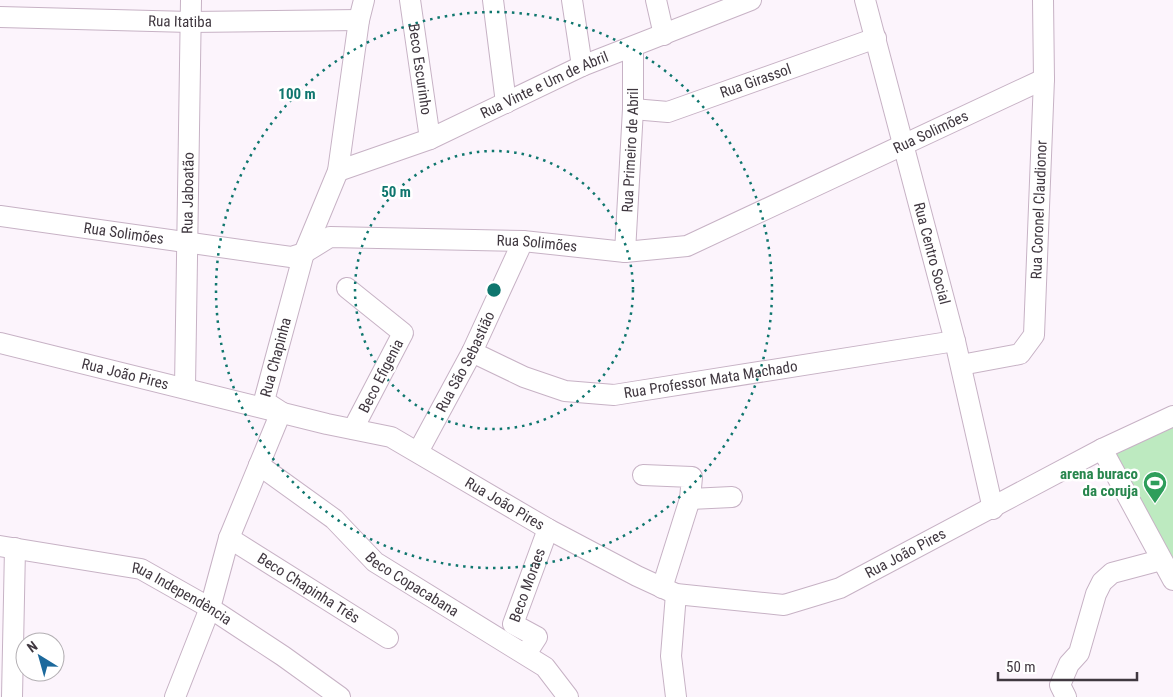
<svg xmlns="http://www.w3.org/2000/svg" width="1173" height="697" viewBox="0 0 1173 697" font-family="'Roboto Condensed',sans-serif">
	<rect width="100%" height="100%" fill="#fcf4fc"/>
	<path fill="#bdeac0" d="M1173,419V577L1112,450Z"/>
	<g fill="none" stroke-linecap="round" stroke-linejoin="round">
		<g stroke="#c7b2c5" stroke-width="22">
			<g id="minor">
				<path id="s1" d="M410,0L430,139"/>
				<path d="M493,0L506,103"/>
				<path d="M572,0L582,66"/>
				<path d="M656,0L664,35"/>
				<path id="s2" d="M865,0L955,341L993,509"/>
				<path id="s3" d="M0,17L190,22L359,20"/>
				<path id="s4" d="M633,109L668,112L876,38"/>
				<path id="s5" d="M338,171L430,139L582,66L751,0"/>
				<path id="s6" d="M0,216L291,257L304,253L330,237L523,241L625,252L687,246L1044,79"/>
				<path id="s7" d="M625,252L633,109V47"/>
				<path d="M347,288L403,333L353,429"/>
				<path id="s8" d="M0,343L327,424L391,437L548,529L637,576L676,594L784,605L840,588L1102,449L1173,416"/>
				<path id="s9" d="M472,352L524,377L565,391L614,395L955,341"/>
				<path id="s10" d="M961,365L1020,354L1034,335L1044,79L1043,0"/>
				<path id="s11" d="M185,387L191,0"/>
				<path d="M1102,449L1173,580"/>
				<path id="s12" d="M418,452L472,352L523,241"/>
				<path id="s13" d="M259,465L334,519L375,562L545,667L568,697"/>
				<path d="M643,475L692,477L690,499L662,588"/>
				<path d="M690,499L732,497"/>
				<path id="s14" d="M229,538L388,638"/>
				<path id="s15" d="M0,546L141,569L210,608L283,656L340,697"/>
				<path d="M676,594L671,656L676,697"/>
				<path id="s16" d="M526,654L537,637L513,624L548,529"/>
				<path d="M12,697L15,548"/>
				<path id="s17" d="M175,697L210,608L229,538L281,412L264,401L304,253L338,171L359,20L364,0"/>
				<path d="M1066,697L1060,685L1069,664L1079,653L1096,594L1102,582L1112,573L1161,560"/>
			</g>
		</g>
		<use href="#minor" stroke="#fff" stroke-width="20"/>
	</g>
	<g fill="none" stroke="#0f766e" stroke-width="2.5" stroke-dasharray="2.5 5">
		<circle cx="494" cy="290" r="139"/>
		<circle cx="494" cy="290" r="278"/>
	</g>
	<defs>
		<g id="stadium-pin" transform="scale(1.25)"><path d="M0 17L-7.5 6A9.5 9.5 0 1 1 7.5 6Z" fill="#2e9e5b" stroke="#fff"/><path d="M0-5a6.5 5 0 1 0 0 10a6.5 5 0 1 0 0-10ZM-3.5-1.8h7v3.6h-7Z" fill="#fff"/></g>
	</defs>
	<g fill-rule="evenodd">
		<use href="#stadium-pin" x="1155" y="483"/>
	</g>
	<g text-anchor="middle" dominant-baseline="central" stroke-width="5" stroke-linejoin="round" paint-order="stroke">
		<g font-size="15" fill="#403840" stroke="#fff">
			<text stroke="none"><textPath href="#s3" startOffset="180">Rua Itatiba</textPath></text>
			<text stroke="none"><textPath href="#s1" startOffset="70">Beco Escurinho</textPath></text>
			<text stroke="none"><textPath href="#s4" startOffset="128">Rua Girassol</textPath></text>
			<text stroke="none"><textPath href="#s5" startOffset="224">Rua Vinte e Um de Abril</textPath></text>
			<text stroke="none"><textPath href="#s6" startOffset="965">Rua Solimões</textPath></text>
			<text stroke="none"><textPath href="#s7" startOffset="102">Rua Primeiro de Abril</textPath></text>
			<text stroke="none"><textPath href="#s11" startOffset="194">Rua Jaboatão</textPath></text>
			<text stroke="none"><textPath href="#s10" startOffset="209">Rua Coronel Claudionor</textPath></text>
			<text stroke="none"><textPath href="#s6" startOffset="125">Rua Solimões</textPath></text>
			<text stroke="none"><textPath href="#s6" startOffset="545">Rua Solimões</textPath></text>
			<text stroke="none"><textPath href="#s2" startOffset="262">Rua Centro Social</textPath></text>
			<text stroke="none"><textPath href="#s17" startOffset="370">Rua Chapinha</textPath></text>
			<text stroke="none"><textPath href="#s12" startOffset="102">Rua São Sebastião</textPath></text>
			<text stroke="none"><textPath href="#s8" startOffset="129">Rua João Pires</textPath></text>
			<text transform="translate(381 376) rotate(-63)">Beco Efigenia</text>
			<text stroke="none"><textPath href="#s9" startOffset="248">Rua Professor Mata Machado</textPath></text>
			<text stroke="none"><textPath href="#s8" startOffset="534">Rua João Pires</textPath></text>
			<text stroke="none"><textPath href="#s8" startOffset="969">Rua João Pires</textPath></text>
			<text stroke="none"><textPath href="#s13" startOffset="195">Beco Copacabana</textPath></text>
			<text stroke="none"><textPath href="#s16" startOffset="89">Beco Moraes</textPath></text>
			<text stroke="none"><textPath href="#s14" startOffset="94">Beco Chapinha Três</textPath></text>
			<text stroke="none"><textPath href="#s15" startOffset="190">Rua Independência</textPath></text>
		</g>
		<g font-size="15" font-weight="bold" fill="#27864d" stroke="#fff" text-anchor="end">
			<text x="1138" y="474">arena buraco<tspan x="1138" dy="17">da coruja</tspan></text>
		</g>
	</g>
	<circle cx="494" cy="290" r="8" fill="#0f766e" stroke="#fff" stroke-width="2.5"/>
	<g font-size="15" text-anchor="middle" font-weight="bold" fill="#0f766e" stroke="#fff" stroke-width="5" stroke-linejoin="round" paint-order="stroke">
		<text x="297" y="99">100 m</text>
		<text x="396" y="197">50 m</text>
	</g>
	<g transform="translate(40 657) rotate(323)"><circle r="24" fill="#ffffff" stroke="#b3afb3"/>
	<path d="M0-4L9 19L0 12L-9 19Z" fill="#1c699c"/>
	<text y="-8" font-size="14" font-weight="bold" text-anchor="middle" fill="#403840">N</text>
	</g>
	<path d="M998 672v8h139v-8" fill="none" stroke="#403840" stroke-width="2.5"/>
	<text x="1006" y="672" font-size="15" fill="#403840" stroke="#ffffff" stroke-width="4" paint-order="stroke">50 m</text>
</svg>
